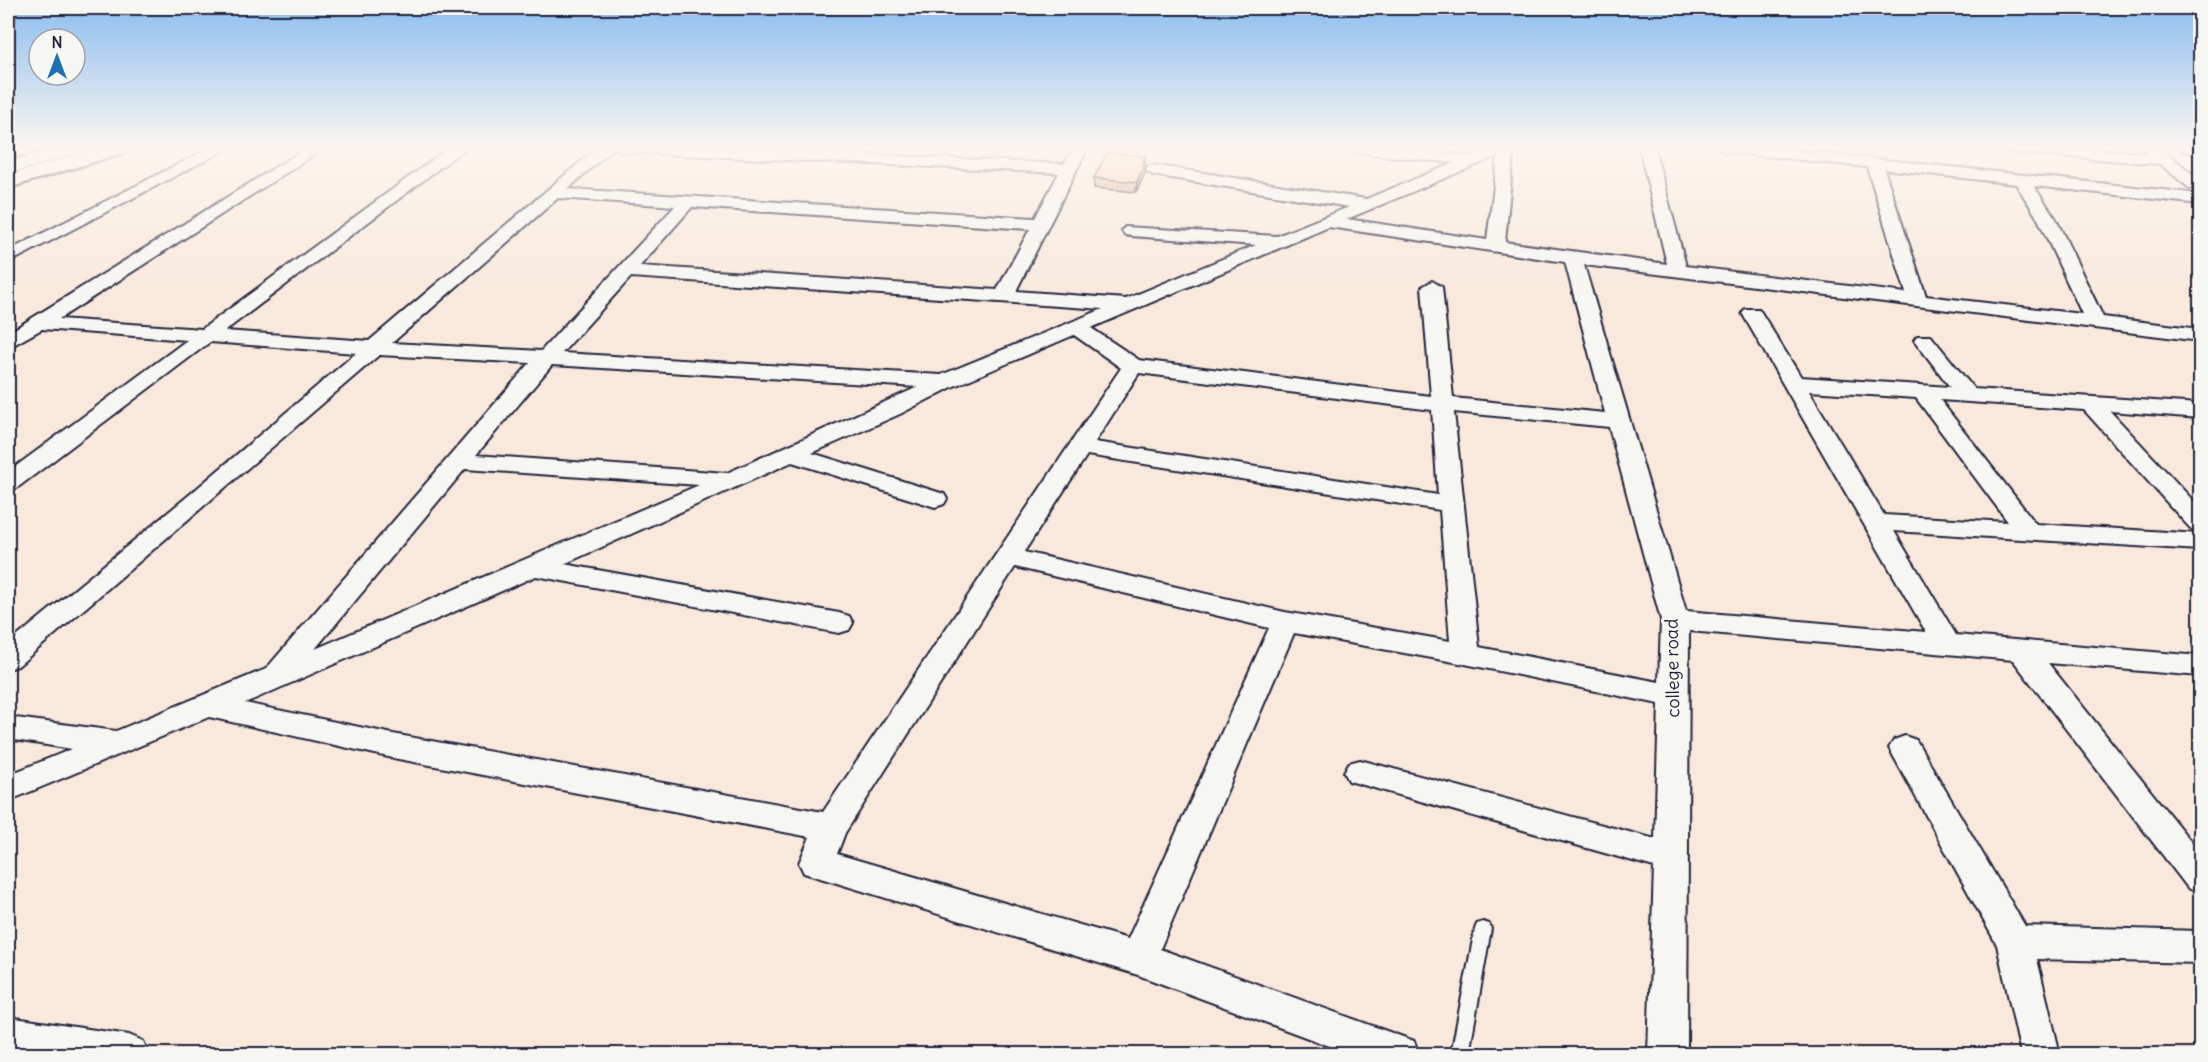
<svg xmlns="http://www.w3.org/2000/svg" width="2208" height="1062" viewBox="0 0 2208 1062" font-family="Delius,sans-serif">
	<rect width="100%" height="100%" fill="#f8e9dc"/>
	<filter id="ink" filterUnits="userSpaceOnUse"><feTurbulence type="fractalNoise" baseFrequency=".0167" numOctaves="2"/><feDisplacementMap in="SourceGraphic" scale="12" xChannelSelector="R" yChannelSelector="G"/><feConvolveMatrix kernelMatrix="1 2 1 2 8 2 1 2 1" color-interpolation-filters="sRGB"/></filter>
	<g filter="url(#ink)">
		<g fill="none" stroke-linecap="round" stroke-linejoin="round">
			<g stroke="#22223b" stroke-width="4">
				<path id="service" d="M1483,922L1489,924L1491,929L1469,1054H1451L1475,929L1477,924Z"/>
			</g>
			<g stroke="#22223b" stroke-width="4">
				<path id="minor" d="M212,147H231L8,263V251Z
					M308,147H326L59,319L202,329L450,147H467L225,331L369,341L598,147H708L1064,164L1074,147H1088L1016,291L1126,299L1256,245L1131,236L1125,235L1122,231L1125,227L1277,236L1349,207L1153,175L1145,170L1147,167L1153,165L1366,199L1454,163L1351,152L1344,147H1389L1471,156L1494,147H1514L1505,242L1667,264L1639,147H1654L1686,266L1906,293L1867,167L1725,152L1718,147H1764L2200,194V204L2034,186L2056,219L2103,317L2200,329V341L1584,265L1686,611L1926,632L1742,313L1745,309H1759L1801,377L1950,387L1914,340L1917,336H1931L1974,389L2200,404V418L2110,411L2200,508V531L2191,529L2084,410L1940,400L2036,524L2200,534V550L1894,531L1956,635L2200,656V676L2048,663L2200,853V893L2188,888L2013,660L1689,631L1687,1054H1648L1654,867L1360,784L1349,781L1344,772L1349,763L1360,760L1655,839L1659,704L1465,664L1294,633L1160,949L1414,1041L1419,1054H1351L1138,975L804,873L799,863L810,837L393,758L209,717L8,801V775L72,749L8,739V717L116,731L266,669L530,363L379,355L18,666L8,669V644L188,496L356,353L210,342L17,488L8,490V472L187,340L42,329L8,348V333ZM614,147L622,152L1059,173L1035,218L568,189ZM1498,156L1487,240L1347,219ZM1884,169L2016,184L2038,219L2082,314L1926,296ZM558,198L675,206L541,351L392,343ZM692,207L1030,229L997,290L640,266ZM1329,227L1565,262L1605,413L1453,398L1442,287L1432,281L1422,287L1431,396L1139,360L1091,328ZM631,277L1103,309L941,375L562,353ZM1074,335L1121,368L823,812L393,734L245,703L536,576L839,633L849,630L853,623L849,616L839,613L564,564L792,462L926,504L935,507L944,504L947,499L944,494L812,453L900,414L952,387ZM552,365L918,387L727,473L476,455ZM1139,373L1432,410L1438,495L1095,442ZM1809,391L1916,398L2008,522L1884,515ZM1454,412L1609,427L1661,620L1659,682L1479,647ZM1087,455L1440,510L1450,641L1285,612L1024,552ZM465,469L699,485L315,649ZM1015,567L1269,628L1128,939L837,854L845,833Z
					M2002,147H2064L2147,153L2144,149L2146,147H2159L2200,180V193L2194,192L2160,164L2010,152Z
					M1905,736L1916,740L2025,926L2200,931V963L2037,959L2060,1054H2021L1997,945L1889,748L1894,740Z
					M8,1017L129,1035L143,1041L149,1054L8,1053Z"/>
			</g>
			<g stroke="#22223b" stroke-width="4">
				<path id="tertiary" d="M2181,147H2200V154L2184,151Z"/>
			</g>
			<g stroke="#22223b" stroke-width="5">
				<path id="secondary" d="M102,147H132L129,151L8,188V175Z"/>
			</g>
			<g stroke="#22223b" stroke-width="5">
				<path id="trunk" d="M60,147H90L87,151L8,174V162Z"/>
			</g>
			<use href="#service" fill="#f6f6f2" fill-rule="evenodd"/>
			<use href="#minor" fill="#f6f6f2" fill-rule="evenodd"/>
			<use href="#tertiary" fill="#f6f6f2" fill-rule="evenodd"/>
			<use href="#secondary" fill="#f6f6f2" fill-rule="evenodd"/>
			<use href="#trunk" fill="#f6f6f2" fill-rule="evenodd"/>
		</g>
		<path fill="#d8af92" stroke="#22223b" stroke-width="1.5" d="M1145,156V173L1136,192L1094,188V178Z"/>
		<path fill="#b08e77" stroke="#22223b" stroke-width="1.5" d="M1145,156V173L1136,192L1137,182Z"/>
		<path fill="#fbcbaa" stroke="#22223b" stroke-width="1.5" d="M1107,153L1145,156L1143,161L1145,163L1137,182L1094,178Z"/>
	</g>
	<linearGradient id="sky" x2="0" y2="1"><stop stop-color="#8bbef0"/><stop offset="0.5" stop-color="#fcf5ef"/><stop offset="1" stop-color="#fcf5ef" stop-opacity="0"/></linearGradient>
	<rect width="2208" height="295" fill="url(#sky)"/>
	<g text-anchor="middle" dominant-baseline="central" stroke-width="6" stroke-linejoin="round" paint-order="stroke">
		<g font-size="18" fill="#22223b" stroke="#f6f6f2">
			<text transform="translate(1672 668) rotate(-91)">college road</text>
		</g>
	</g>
	<rect width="2208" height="1062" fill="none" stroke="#f6f6f2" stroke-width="30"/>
	<rect x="15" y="15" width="2178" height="1032" fill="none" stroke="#22223b" stroke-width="2" filter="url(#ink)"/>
	<g transform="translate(57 57)"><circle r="28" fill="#f6f6f2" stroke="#a1a1a9" stroke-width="1.5"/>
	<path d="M0-4.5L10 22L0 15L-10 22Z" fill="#1f6fb2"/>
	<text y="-9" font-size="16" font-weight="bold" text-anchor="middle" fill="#22223b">N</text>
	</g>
</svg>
